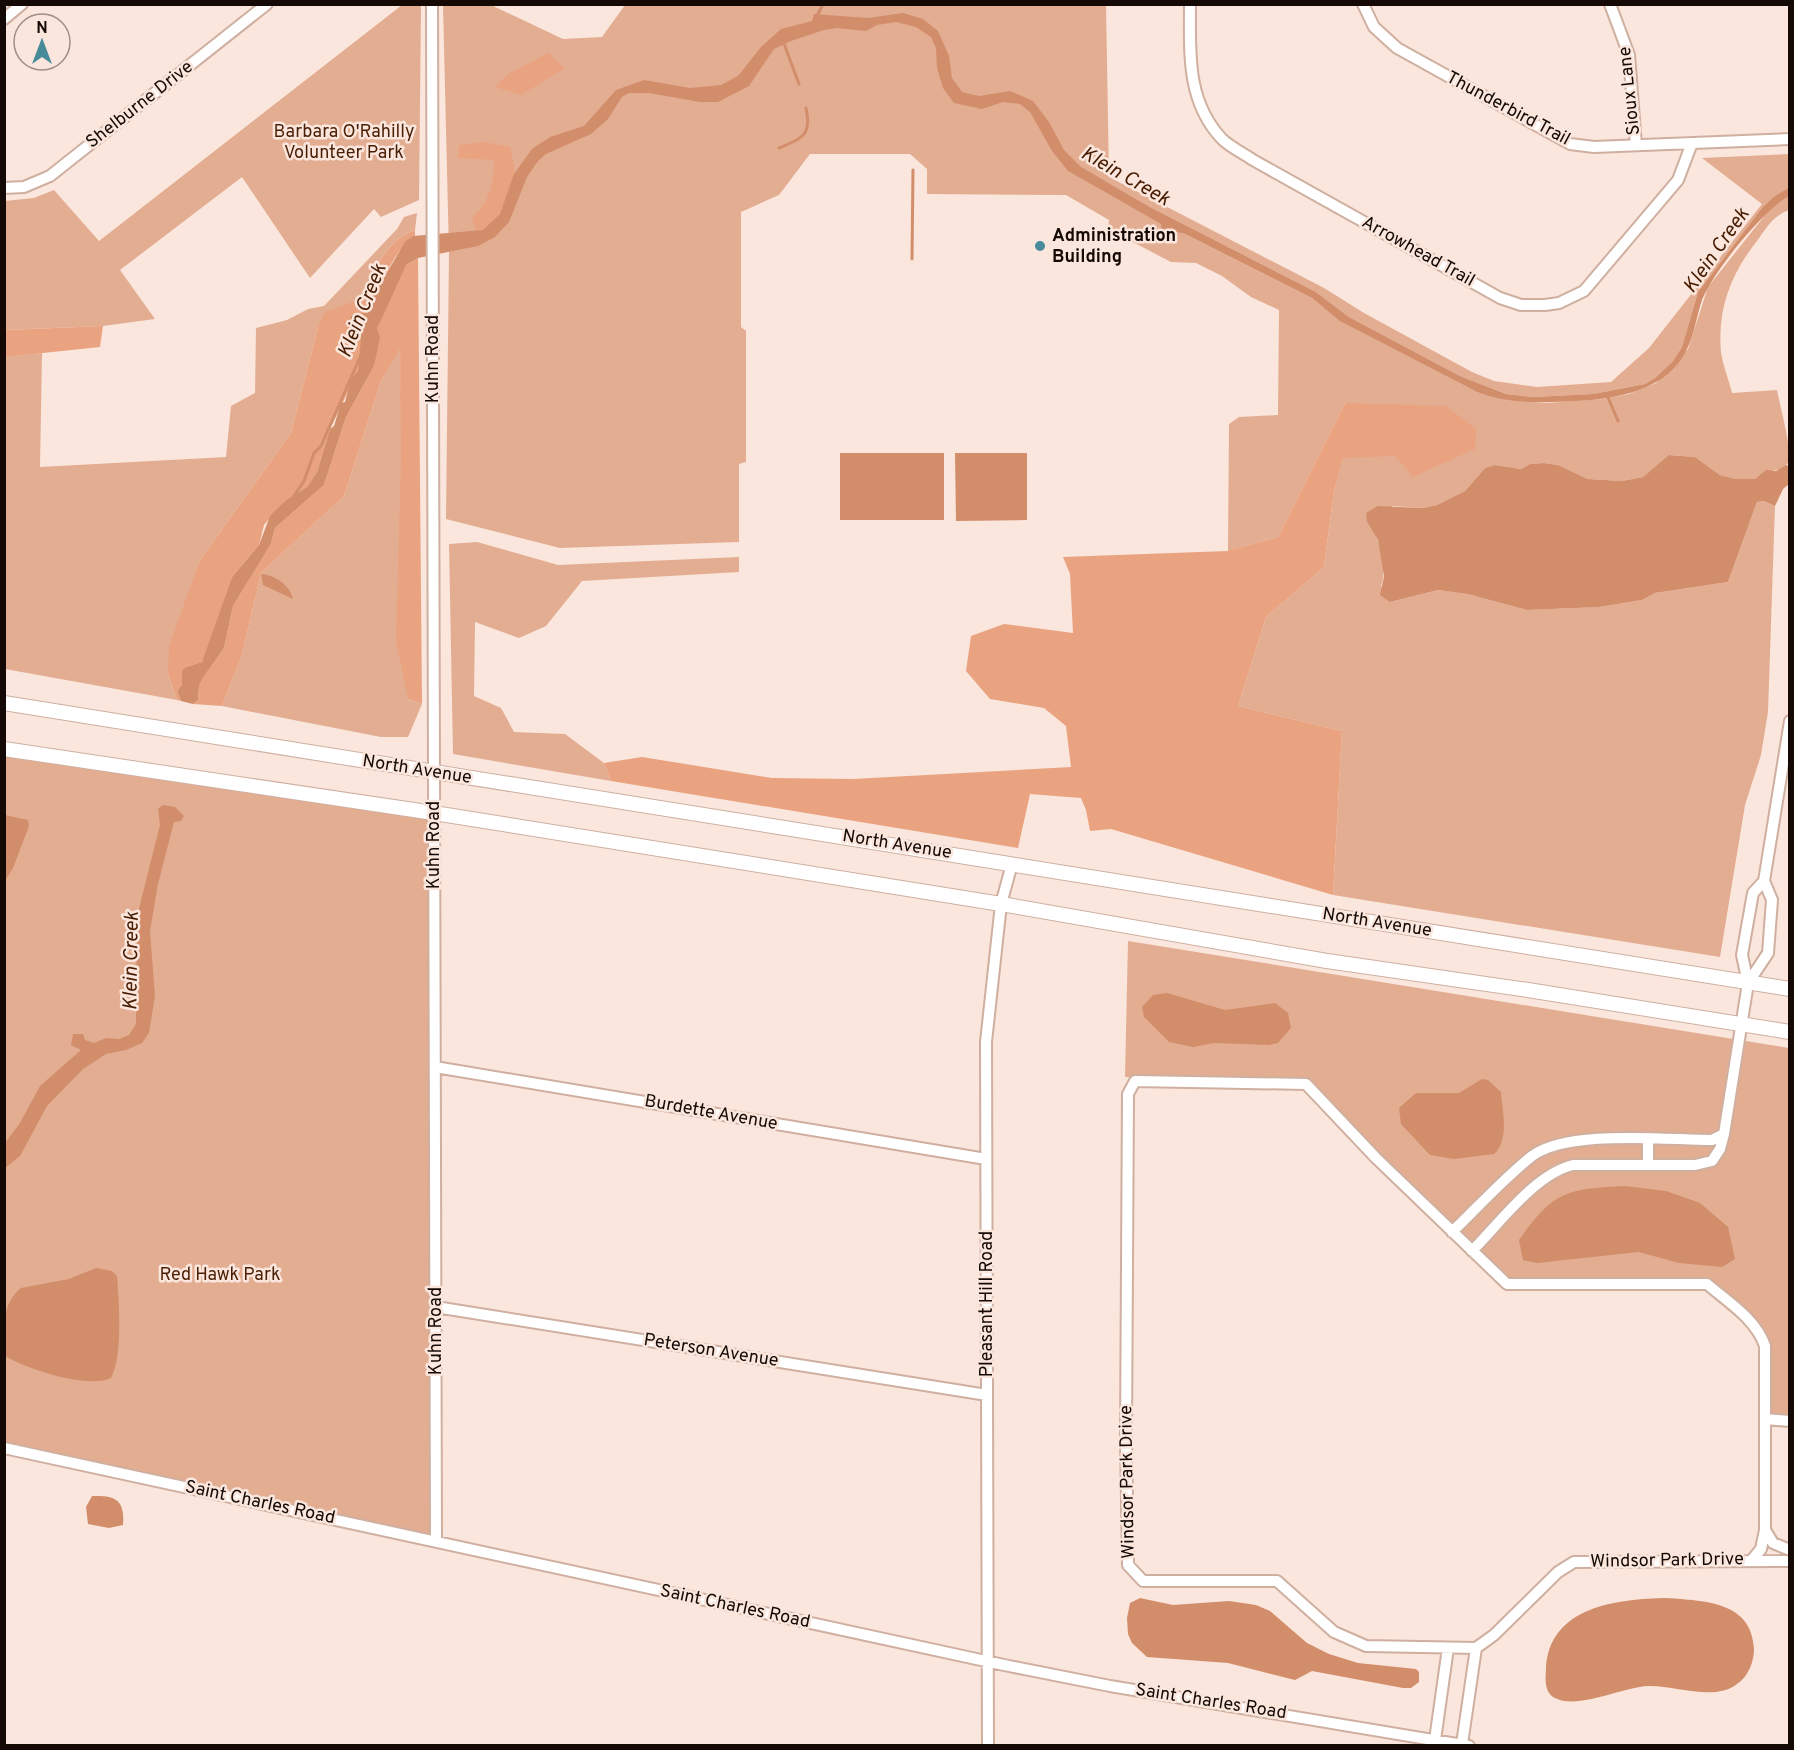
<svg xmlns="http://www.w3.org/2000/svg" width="1794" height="1750" viewBox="0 0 1794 1750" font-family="Overpass,sans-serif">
	<rect width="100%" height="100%" fill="#fae6dc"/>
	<path fill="#e3ad92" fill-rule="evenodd" d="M402,5H421L419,200L381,217L374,209L310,278L242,177L120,270L155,319L103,326L5,330V201L34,198L54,190L99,241Z
		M443,5H491L563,39L602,37L625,5H1106L1109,177L1324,288L1364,313L1472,372L1494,381L1537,387L1611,382L1649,348L1762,204L1702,158L1789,154V210C1773,216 1767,227 1757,241C1731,273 1717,310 1721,352C1723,366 1729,380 1732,393L1777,390C1779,401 1792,451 1789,460C1786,470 1774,471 1766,471L1755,479H1736L1720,475L1695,457L1670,455L1643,477L1622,481L1588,479L1558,465L1544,463L1530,464L1521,469L1495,465L1485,468L1465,491L1437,505L1423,508L1393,506L1367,522C1380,537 1388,566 1381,586L1390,602L1438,590L1467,594L1527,610L1600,607L1642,600L1655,593L1728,582L1757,502L1764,501L1775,506L1768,712L1761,755L1745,805L1720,957L1333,895L1342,731L1238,706L1266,617L1324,567L1334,491L1343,457L1475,449L1345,403L1278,537L1228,551L1229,424L1239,417L1278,415L1279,310L1251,297L1222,276L1196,263L1171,262L1108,229L1109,220L1066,195L927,194V169L910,154H810L779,195L741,212V327L746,331V462L739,464V542L560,548L446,519L449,253ZM1105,181L1150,207L1316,292L1349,317L1460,376L1506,394L1533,397L1593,394L1645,384L1655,378L1673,361L1682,347L1698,292L1761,209L1765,206L1769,210L1708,287L1688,349L1656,383L1629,394L1602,399L1547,403L1527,402L1477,392L1341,321L1312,298L1185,234L1172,231L1168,237L1162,224L1098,188Z
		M417,213L415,230C385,242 375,267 367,297L318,327L291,433L200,560L168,674L177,700L5,669L4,357L42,353L40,467L226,457L231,406L255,393L256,328L287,320L308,309L324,306L397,229L404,217Z
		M400,346L408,699L422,704L408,737H381L222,706L242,655L261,573L344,496L381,381Z
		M477,542L558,565L739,557V572L582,581L546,626L519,638L475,622L474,696L501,708L514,732L565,734L604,763L611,781L453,754L449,544Z
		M4,751L431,819L437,1543L5,1447Z
		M1128,941L1789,1048V1418L1772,1415V1345L1755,1320L1712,1281L1688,1277L1509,1280L1305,1079L1125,1077Z"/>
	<path fill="#e9a380" d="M548,53L565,68L521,95L495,87L508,74Z
		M484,142L510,147C511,155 516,167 514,175C509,197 500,225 476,232L472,217C490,202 494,183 494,160L458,158L459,145Z
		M415,230V236C399,242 374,295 369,312L351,319L366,321L358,371L330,429L317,472L307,487L286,500L264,525L259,545L232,577L205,656L202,662L186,667L182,685L177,691L181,701L177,700L168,674L169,646L200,560L291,433L318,327L325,312L367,297C375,267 385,242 415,230Z
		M418,258L422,704L408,699L396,641L401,458L400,348L381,381L344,496L261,573L242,655L222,706L193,704L198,700L199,686L203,678L224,648L233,606L271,544L275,528L324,485L346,417L374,366L377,329L399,276L406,265Z
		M103,326L100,347L5,357V330Z
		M1345,403L1445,406L1476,428L1475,449L1413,477L1395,456L1343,458L1334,491L1324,567L1266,617L1238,706L1342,731L1333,895L1111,829L1090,831L1086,810L1081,798L1030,794L1018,848L611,781L604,763L642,757L772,778L853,779L1071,767L1066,726L1044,708L990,699L966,671L971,636L1004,624L1073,633L1070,574L1063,557L1227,551L1278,537Z"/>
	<path fill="#d28d6b" d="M903,13L923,19L938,31L949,56L952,78L962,92L979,96L1010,91L1033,101L1049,122L1064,150L1081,167L1150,207L1316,292L1349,317L1460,376L1506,394L1533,397L1593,394L1645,384L1655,378L1673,361L1682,347L1698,292L1761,209L1775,196L1789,188V196C1763,210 1710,275 1701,303C1696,319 1694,336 1686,351C1666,391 1616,399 1576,401C1542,403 1509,404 1477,392L1340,321L1312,298L1185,234L1172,231L1168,241L1162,242L1161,224L1068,171L1052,151L1030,112L1020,104L1003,102L982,109L954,103L943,88L937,68L936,48L931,37L916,27L896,22L877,25L866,31L837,28L824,30L791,41L774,49L749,86L718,102H700L649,93H629L622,97L608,119L591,134L546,154L538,161L527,177L509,222L495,237L478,246L418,258L406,265L377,329L380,337L374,366L346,417L324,485L275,528L271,544L233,606L224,648L203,678L199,686L198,700L193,704L181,701L177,691L182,685V671L186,667L202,662L232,577L259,545L270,516L286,500L307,487L317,472L330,429L334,426L341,403L345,402L351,379L358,371L362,327L365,321L351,319V316L369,312L373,296L405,242L413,236L483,230L500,214L514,174L532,149L550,137L584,126L616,90L644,80L690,88L721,85L738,76L761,47L781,29L812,21L814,14L868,18Z
		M840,453H944V520H840Z
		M955,453H1027V520L956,521Z
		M1669,455L1695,457L1720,475L1736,479H1755L1766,470L1776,471L1786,465L1789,466V484L1783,489L1775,506L1764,501L1757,502L1728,582L1655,593L1642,600L1600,607L1527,610L1467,594L1438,590L1390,602L1380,595L1384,576L1378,540L1367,522L1366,513L1378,506L1423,508L1437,505L1465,491L1485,468L1495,465L1521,469L1530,464L1544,463L1558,465L1588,479L1622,481L1643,477Z
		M261,574C275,575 290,585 293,599L263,585Z
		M163,805L175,807L184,816L181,821L174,822L158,884L150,931L155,996L149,1033L142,1043L126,1050L106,1054L83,1069L47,1106L20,1156L5,1168V1143L20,1123L40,1086L81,1050L71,1045L73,1034H83L85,1040L94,1043L106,1038L119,1039L129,1035L136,1024L137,916L160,825L158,809Z
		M5,815L28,820L29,826L13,868L5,881Z
		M1167,993L1225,1010L1275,1003L1288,1013L1291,1028L1278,1043L1269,1045L1214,1043L1193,1047L1169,1042L1144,1017L1142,1007L1153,995Z
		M1482,1079L1488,1080L1501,1092C1502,1111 1510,1139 1494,1154L1454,1159L1430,1155L1401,1124L1399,1108L1416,1093H1459Z
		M1625,1186L1666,1191L1700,1203L1728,1227L1735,1259L1722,1267L1679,1263L1639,1252L1537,1263L1523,1260L1519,1240C1554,1191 1566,1189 1625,1186Z
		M96,1268L112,1271L117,1276C119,1302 123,1355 111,1378C87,1389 27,1369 5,1356C4,1332 0,1305 21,1288L69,1279Z
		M92,1496C117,1495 125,1501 123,1525L109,1528L88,1524L86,1507Z
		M1140,1598L1173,1605L1229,1601L1256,1605L1270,1611L1307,1643L1329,1654L1358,1663L1416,1669L1419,1672V1682L1411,1688H1403L1312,1671L1295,1680L1228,1663L1147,1657L1132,1643L1128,1634L1127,1618L1130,1603Z
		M1667,1598C1704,1601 1752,1601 1754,1649C1754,1662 1748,1677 1737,1684C1714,1702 1675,1685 1648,1686C1623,1687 1577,1710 1555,1698C1545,1693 1545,1681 1546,1670C1548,1606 1618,1599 1667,1598Z"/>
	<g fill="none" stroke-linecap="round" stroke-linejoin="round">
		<path stroke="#d28d6b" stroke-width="3" d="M817,16L823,4
			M783,41L799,84
			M779,148C802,138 812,136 806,108
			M912,259L913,170
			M1607,395L1618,421
			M292,499L304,481L314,453L321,446L361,355"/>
		<g stroke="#cfafa0" stroke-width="14">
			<path id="minor" d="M432,4L436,1541
				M1190,4C1190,52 1186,101 1222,139C1230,147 1243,153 1253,160L1500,298L1521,305H1545L1559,303L1584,291L1678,180L1692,143
				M1363,4L1374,27L1397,48L1570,144L1594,147L1790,139
				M1610,4L1629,55L1636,145
				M4,19L22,4
				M4,188L24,187L50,176L267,4
				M1748,983L1768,953L1772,900L1764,881L1790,721
				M435,1067L986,1159
				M1648,1140V1164
				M1452,1232C1478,1207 1504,1178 1532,1156C1568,1129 1667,1140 1712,1140L1724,1134
				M1472,1251C1500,1223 1535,1174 1573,1165H1695L1712,1161L1720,1149L1724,1134L1748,983L1742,955L1753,893L1764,881
				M436,1307L987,1395
				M1765,1419L1790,1421
				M4,1448L1004,1665L1110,1686L1469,1746
				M1765,1530L1773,1543L1790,1550
				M1751,1561L1761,1549L1765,1530V1346C1756,1319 1728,1302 1707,1284H1507L1376,1158L1306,1084L1135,1081L1128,1094L1126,1437L1128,1565L1143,1581H1277L1334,1632L1366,1646L1476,1648L1494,1635L1558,1572L1574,1562L1790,1561
				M1435,1740L1448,1648
				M1462,1744L1476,1648
				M988,1746L986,1042L1001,904L1012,864"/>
		</g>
		<g stroke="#cfafa0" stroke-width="16">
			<path id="major" d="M4,703L1790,989
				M4,749L434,813L1001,904L1327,961L1528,990L1790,1032"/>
		</g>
		<use href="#minor" stroke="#fff" stroke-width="10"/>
		<use href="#major" stroke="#fff" stroke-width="14"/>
	</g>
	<circle fill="#478a9a" stroke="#fae6dc" stroke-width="2" cx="1040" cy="246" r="6"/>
	<g text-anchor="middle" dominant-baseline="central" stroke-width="5" stroke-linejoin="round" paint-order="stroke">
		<g font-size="18" fill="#140905" stroke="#fae6dc">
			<text transform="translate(1630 91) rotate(-96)">Sioux Lane</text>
			<text transform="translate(140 105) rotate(-38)">Shelburne Drive</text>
			<text transform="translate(1508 109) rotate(28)">Thunderbird Trail</text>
			<text transform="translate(1418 252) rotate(29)">Arrowhead Trail</text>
			<text transform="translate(433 359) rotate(-90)">Kuhn Road</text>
			<text transform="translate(417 770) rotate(9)">North Avenue</text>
			<text transform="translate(434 845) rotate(-90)">Kuhn Road</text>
			<text transform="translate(897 845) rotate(9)">North Avenue</text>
			<text transform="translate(1377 923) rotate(9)">North Avenue</text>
			<text transform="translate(711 1113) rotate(10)">Burdette Avenue</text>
			<text transform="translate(987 1304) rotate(-90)">Pleasant Hill Road</text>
			<text transform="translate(436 1331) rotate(-90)">Kuhn Road</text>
			<text transform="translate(711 1351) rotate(9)">Peterson Avenue</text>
			<text transform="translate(1128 1482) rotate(-91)">Windsor Park Drive</text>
			<text transform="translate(260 1503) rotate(12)">Saint Charles Road</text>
			<text transform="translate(1667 1561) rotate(-1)">Windsor Park Drive</text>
			<text transform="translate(735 1607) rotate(12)">Saint Charles Road</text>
			<text transform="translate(1211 1702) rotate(9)">Saint Charles Road</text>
		</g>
		<g font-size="18" fill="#4a1e04" stroke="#fae6dc">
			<text x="344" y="132">Barbara O'Rahilly<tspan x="344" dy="21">Volunteer Park</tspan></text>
			<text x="220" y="1275">Red Hawk Park</text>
		</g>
		<g font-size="18" font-weight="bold" fill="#140905" stroke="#fae6dc" text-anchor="start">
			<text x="1052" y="236">Administration<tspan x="1052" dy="21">Building</tspan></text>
		</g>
		<g font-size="20" font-style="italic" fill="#481c02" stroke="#fae6dc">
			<text transform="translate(1125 177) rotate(30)">Klein Creek</text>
			<text transform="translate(1717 251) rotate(-55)">Klein Creek</text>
			<text transform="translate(363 311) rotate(-68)">Klein Creek</text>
			<text transform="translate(132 961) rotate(-89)">Klein Creek</text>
		</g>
	</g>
	<rect width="1794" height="1750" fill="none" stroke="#140905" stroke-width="12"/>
	<g transform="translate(42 42)"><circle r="28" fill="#fae6dc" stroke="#9e8e86" stroke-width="1.5"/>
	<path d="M0-4.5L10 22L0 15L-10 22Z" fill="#478a9a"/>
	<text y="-9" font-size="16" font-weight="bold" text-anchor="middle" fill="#140905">N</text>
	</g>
</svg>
